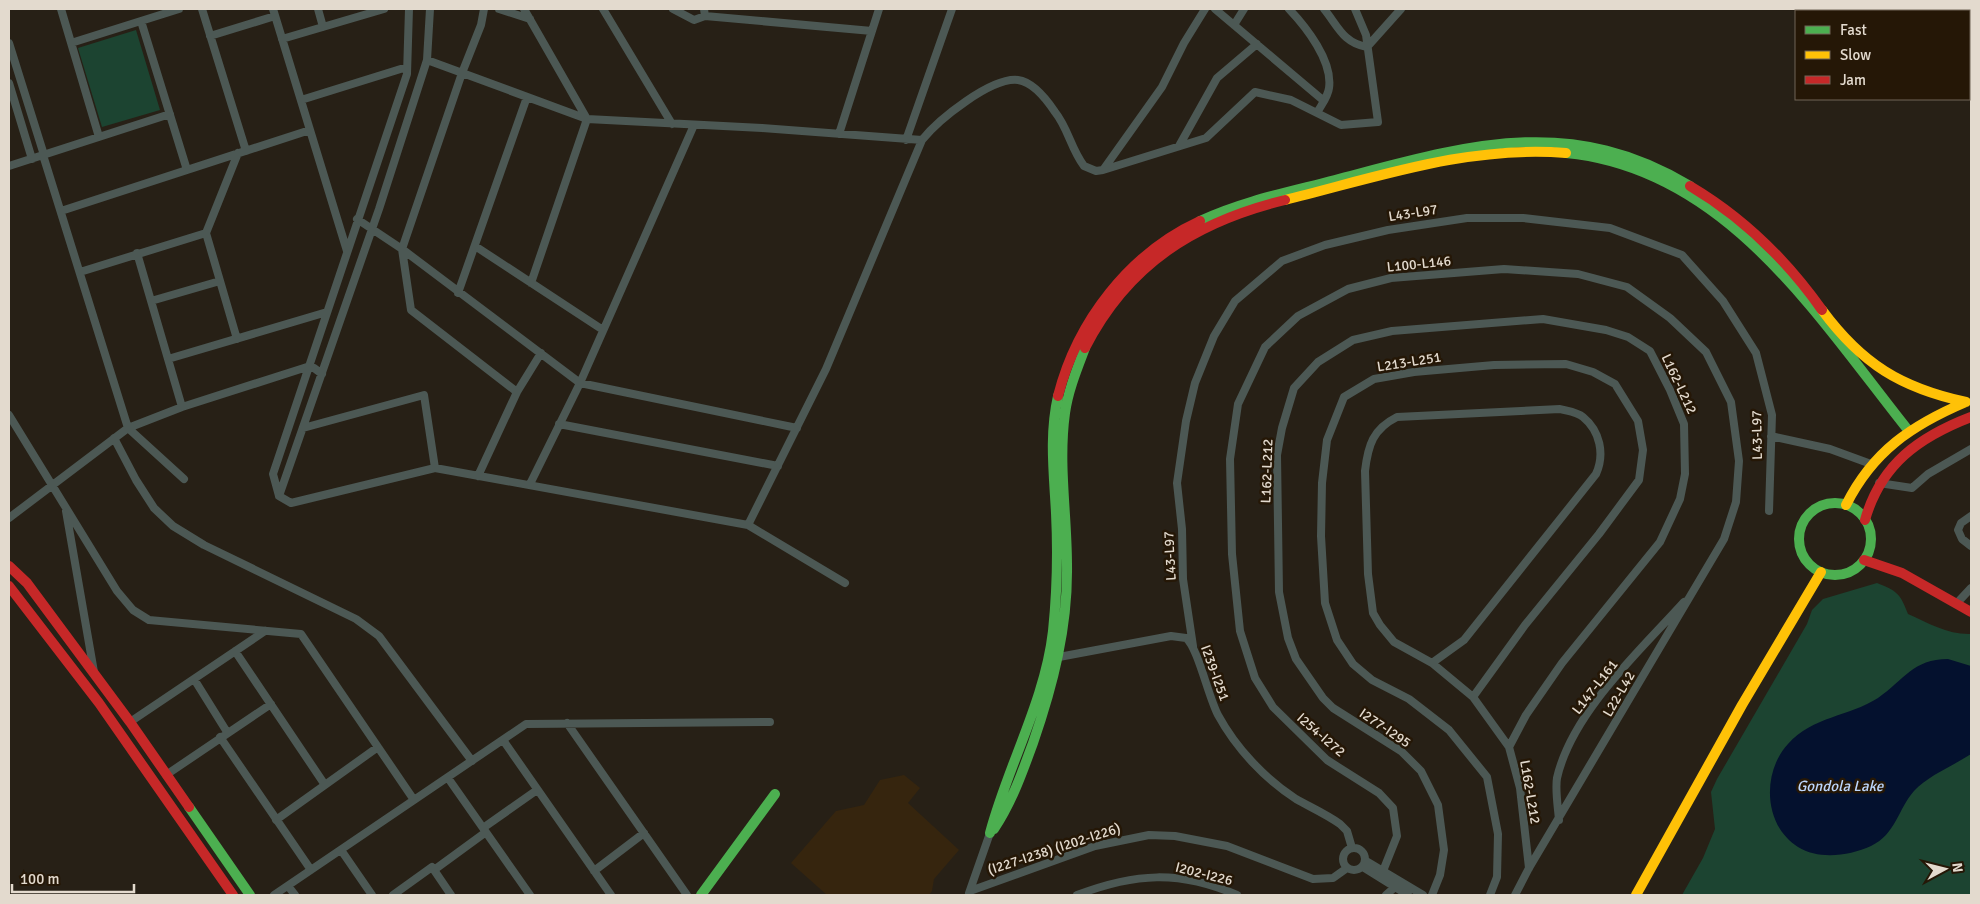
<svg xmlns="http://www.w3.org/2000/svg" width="1980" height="904" viewBox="0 0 1980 904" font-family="Signika,sans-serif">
	<rect width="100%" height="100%" fill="#272016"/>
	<path fill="#36250e" d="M904,775L920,788L908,803L959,850L934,879L932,891L929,895H827L791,863L836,811L864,805L880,780Z"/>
	<path fill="#1c4431" d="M136,30L160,110L102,127L78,48Z
		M1877,583C1897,591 1900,593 1908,614C1928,623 1949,635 1971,634V895H1682L1703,858L1715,829L1711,792L1717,779L1807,624L1812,610L1823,599Z"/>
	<path fill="#04112e" d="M1948,659L1971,666V754C1953,766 1929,775 1914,791C1898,809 1896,834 1871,846C1849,856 1819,860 1798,847C1763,825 1762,772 1788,744C1813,716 1848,717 1878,698C1904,680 1913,659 1948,659Z"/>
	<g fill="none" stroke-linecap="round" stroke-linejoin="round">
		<path stroke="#4c5854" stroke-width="8" d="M61,9L99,137
			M202,9L246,151
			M273,9L347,251
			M318,9L323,27
			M409,9L407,74L273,474L279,496L291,503L435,468L748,525L845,583
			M484,9L481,25L462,73L402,249L411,310L517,392
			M499,9L530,19
			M524,9L587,119L531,283
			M603,9L672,124
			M673,9L694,20L705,16L704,9
			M1215,9L1324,101
			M1289,9C1306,27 1333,61 1329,88C1328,97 1321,105 1317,113
			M1324,9C1338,26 1343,43 1367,47
			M705,16L872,31
			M141,21L187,170
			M1234,25L1244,9
			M210,36L275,16
			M282,39L384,9
			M9,43L44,155
			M71,43L179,9
			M1367,47L1401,9
			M427,60L587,119L762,128L922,140
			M9,83L32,159
			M301,100L407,67
			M839,134L879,9
			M906,140L952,9
			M1179,146L1217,78L1257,44
			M43,155L128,428L184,479
			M9,166L170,114
			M1103,170L1206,138L1255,92L1291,100L1341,125L1378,122L1366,35L1355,9
			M61,211L310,130
			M357,219L402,249L580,383L797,428
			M475,246L603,330
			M137,253L182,407
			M80,272L206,233
			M458,293L527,97
			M151,301L220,281
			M237,339L206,233L238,153
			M168,359L327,312
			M9,415L117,591L133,610L149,620L301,634L414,800
			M559,424L778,466
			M303,428L424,395L435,468
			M1771,436L1830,449L1871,464
			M114,438L136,480L154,508L173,526L204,545L356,619L379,636L472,761
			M478,476L517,392L541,353
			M1879,483L1912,488L1928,474L1971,449
			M530,484L580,383L694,125
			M279,496L379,209L427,60L430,9
			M66,511L94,672
			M1971,516L1961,523L1958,530L1962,539L1971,546
			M9,518L128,428L182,407L307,367L314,368L322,374
			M748,525L826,369L922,140C938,120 991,77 1018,80C1033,82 1047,100 1055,112C1068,128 1071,149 1084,166L1096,171L1103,170L1162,87L1184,43L1205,9
			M1957,603L1971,588
			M1193,646L1183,579L1182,529L1177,483L1186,421L1195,383L1214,336L1235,301L1282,261L1325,245L1388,230L1467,218H1523L1610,228L1682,255L1723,301L1756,353L1772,415L1769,511
			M235,651L325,785
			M1059,657L1171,636L1186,638C1198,648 1208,696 1218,715C1236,748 1264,778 1296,799C1310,807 1326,814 1340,824L1347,831L1352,848
			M1432,663L1394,642L1380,625L1373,613L1368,574L1365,471C1368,445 1373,429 1397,417L1560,409C1567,411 1577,412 1583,417C1600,431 1605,454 1596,474L1464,640L1432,663L1473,697L1509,747
			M194,679L227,732
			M1473,697L1525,625L1599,534L1639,480L1643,450L1638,421L1615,384L1593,372L1566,364L1494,365L1414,372L1374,379L1344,397L1327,440L1322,483L1321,536L1325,603L1337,640L1353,664L1372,680L1409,699L1449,730L1487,777L1498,834L1497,877L1490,895
			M130,722L265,631
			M567,723L687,895
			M220,737L311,870
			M503,740L611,895
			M166,775L271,704
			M448,778L530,895
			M276,820L378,747
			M1559,820C1558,807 1555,790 1557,778C1572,712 1640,651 1684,602
			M483,828L537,790
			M1343 859a11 11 0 1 1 22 0a11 11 0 1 1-22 0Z
			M341,850L372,895
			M1366,861L1423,895
			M1363,867L1408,895
			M434,870L486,832
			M594,871L644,833
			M1383,871L1397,836L1393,808L1379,793L1327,760L1273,707L1255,678L1240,631L1232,554L1230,459L1238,404L1265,347L1298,316L1348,289L1391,278L1504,269L1578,274L1627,287L1670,318L1706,352L1731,402L1739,461L1736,502L1724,539L1529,868L1515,895
			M288,886L295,895
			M970,891L1095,846L1149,835L1175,836L1227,846L1313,879L1333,878L1347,868
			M969,893L990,833
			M274,895L526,724L770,722
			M393,895L432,867L451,895
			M1077,895C1135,873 1179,870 1237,895
			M1386,895L1395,887
			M1432,895L1440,875L1444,850L1438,805L1421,771L1401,751L1333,708L1323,698L1296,659L1288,638L1279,592L1277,455L1282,428L1294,388L1318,362L1353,340L1392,331L1543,319L1606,330L1628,337L1650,351L1670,390L1684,424L1685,474L1680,499L1660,542L1562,663L1526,715L1509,747L1520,788L1529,868"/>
		<path stroke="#4caf50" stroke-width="10" d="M1566,153C1726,168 1817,316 1908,430
			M1200,221C1243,201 1289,192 1335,180C1462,147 1568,112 1690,186
			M1799 539a36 36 0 1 1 72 0a36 36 0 1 1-72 0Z
			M189,807L250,895
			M994,829C1012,802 1022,773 1033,743C1053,685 1068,627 1067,565C1067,514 1058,464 1065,413C1068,391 1077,369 1085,348
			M990,833C1008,765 1045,701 1053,631C1057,592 1058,553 1056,513C1054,474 1049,435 1058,396
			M701,895L775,794"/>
		<path stroke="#ffc107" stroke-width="10" d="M1285,200C1378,177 1469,145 1566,153
			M1822,310C1862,364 1901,388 1966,402
			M1846,505C1873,451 1912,425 1966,402
			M1636,895L1742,705L1821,572"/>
		<path stroke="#c62828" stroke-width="10" d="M1921,9L1923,11
			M1948,9L1950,11
			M1969,28L1971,31
			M1969,54L1971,56
			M1690,186C1744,218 1786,259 1822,310
			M1085,348C1128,264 1195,222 1285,200
			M1058,396C1077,321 1130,253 1200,221
			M1865,520C1881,464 1919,437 1971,417
			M1864,560L1902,573L1971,612
			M9,566L27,583L130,722L189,807
			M9,586L99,703L233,895"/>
	</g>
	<g text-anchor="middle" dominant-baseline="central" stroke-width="5" stroke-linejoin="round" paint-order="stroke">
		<g font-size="14" fill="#e3dace" stroke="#251706">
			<text transform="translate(1413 213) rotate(-9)">L43-L97</text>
			<text transform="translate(1419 264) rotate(-6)">L100-L146</text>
			<text transform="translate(1409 362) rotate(-9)">L213-L251</text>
			<text transform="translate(1679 384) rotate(65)">L162-L212</text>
			<text transform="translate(1757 435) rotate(-91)">L43-L97</text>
			<text transform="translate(1267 471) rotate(-88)">L162-L212</text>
			<text transform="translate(1170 556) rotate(-93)">L43-L97</text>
			<text transform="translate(1215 673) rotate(70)">I239-I251</text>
			<text transform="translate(1595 687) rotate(-52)">L147-L161</text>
			<text transform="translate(1619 694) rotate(-60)">L22-L42</text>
			<text transform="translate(1385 728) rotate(34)">I277-I295</text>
			<text transform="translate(1321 735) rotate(41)">I254-I272</text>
			<text transform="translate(1530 792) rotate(80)">L162-L212</text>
			<text transform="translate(1054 849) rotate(-18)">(I227-I238) (I202-I226)</text>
			<text transform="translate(1204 874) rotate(14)">I202-I226</text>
		</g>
		<g font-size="15" font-style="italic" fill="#bdd7fd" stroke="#251706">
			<text x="1840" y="786">Gondola Lake</text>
		</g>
	</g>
	<rect width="1980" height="904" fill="none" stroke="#e3dace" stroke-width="20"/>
	<rect x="1795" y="10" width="175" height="90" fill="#251706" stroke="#716556"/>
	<rect x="1805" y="26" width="25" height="8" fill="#4caf50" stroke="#716556"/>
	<text x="1840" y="35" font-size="15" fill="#e3dace">Fast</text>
	<rect x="1805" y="51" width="25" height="8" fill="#ffc107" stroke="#716556"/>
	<text x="1840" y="60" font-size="15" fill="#e3dace">Slow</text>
	<rect x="1805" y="76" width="25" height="8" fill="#c62828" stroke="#716556"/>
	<text x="1840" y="85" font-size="15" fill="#e3dace">Jam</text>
	<g transform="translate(1945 869) rotate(83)" stroke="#251706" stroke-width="4" paint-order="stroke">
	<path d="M0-4L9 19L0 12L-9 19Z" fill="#e3dace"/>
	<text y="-8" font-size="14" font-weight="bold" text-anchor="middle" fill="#e3dace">N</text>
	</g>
	<path d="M12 884v8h122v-8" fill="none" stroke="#e3dace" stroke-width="2.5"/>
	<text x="20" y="884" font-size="15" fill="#e3dace" stroke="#251706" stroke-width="4" paint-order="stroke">100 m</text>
</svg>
